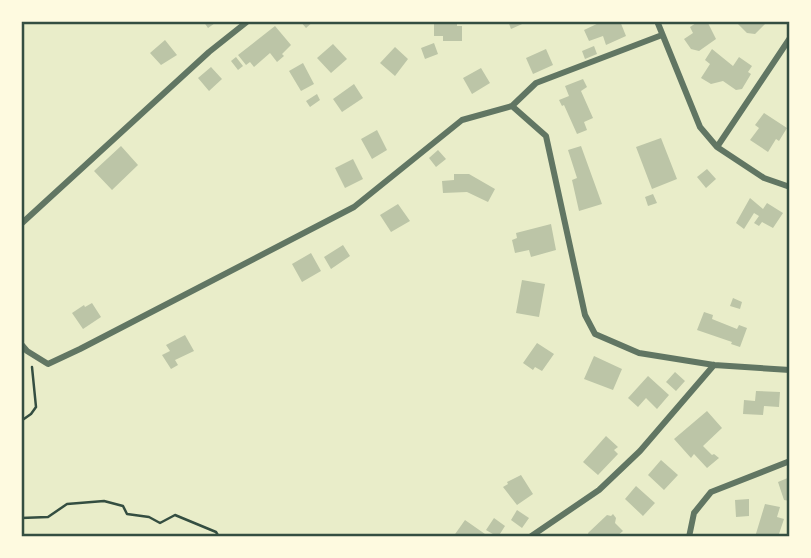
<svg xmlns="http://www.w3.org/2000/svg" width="811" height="558" viewBox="0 0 811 558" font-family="Roboto,sans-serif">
	<rect width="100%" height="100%" fill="#e9edc9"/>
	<path fill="#bcc5a7" d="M203,21H218L208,28Z
		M300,21H314L306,28Z
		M434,21H457V26H462V41H443V36H434Z
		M508,21H529L511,29Z
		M603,21H620L626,36L606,45L603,36L589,41L584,30Z
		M699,21H707L716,39L699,51L691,49L684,39L693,33L690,27Z
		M735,21H766L767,22L755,34L747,33Z
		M275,26L291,45L282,54L284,56L277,62L270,53L254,67L250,62L246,65L238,55Z
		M165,40L177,55L161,65L150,53Z
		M434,43L438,54L425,59L421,48Z
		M333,44L347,59L331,73L317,58Z
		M594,46L597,54L585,59L582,51Z
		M395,47L408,59L395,76L380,63Z
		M546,49L553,65L533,74L526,58Z
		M712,49L733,66L739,57L752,66L748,72L751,74L742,89L736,90L723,81L711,84L701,78L710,64L705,60Z
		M236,57L243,66L238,70L231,61Z
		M303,63L314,84L301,91L289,71Z
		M211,67L222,79L209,91L198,78Z
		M481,68L490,83L472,94L463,78Z
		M583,79L587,87L581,91L593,118L584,122L587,130L577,134L564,105L562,106L559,100L569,96L565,86Z
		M354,84L363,98L342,112L333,99Z
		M317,94L320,100L310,107L306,101Z
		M764,113L787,128L779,141L776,139L768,152L750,140L759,128L755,125Z
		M377,130L387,150L372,159L361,139Z
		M661,138L677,179L652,189L636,147Z
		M121,146L138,165L112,190L94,171Z
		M581,146L602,204L579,211L572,180L577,178L568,150Z
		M438,150L446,159L436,167L429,158Z
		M353,159L363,179L345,188L335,168Z
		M707,169L716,179L706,188L697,177Z
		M454,174H469L495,189L488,202L467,192L443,193L442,181L454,180Z
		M653,194L657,203L648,206L645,197Z
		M750,198L763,209L767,203L783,213L773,228L762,222L759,226L754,223L759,216L754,213L744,229L736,223Z
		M398,204L410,221L391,232L380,215Z
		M551,224L556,250L531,257L529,250L515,253L512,240L517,238L516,233Z
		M343,245L350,256L331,269L324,257Z
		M311,253L321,271L302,282L292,264Z
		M522,280L545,284L539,317L516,313Z
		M733,298L742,302L740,309L730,306Z
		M92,303L101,317L83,329L72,313L84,305L85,307Z
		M704,312L713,315L712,319L737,329L739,325L747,328L740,347L731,344L732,342L697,330Z
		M185,335L194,351L175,360L178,365L171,369L162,355L170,351L166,345Z
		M537,343L554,354L542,371L535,367L533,370L523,363Z
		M594,356L622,369L613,390L584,379Z
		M675,372L685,381L676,391L666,382Z
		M648,376L669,395L657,409L646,398L638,407L628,398Z
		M756,391L780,392L779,407L764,406L763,415L743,414L744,400L755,401Z
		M707,411L722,428L703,446L712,455L714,454L719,458L707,468L694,454L691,458L674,439Z
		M606,436L618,447L614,450L618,454L598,475L583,462Z
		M661,460L678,475L664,490L648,475Z
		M521,475L533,494L517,505L503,487L508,484L507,482Z
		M790,477V501L784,500L778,482Z
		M636,486L655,503L643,516L625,499Z
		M749,499V516L736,517L735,500Z
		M765,504L780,507L777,517L784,519L778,537H755Z
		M517,510L529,518L522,528L511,520Z
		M613,514L616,518L615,523L623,531L616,537H589L588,533L607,515L611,516Z
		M494,518L505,526L498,537L486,530Z
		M465,520L485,534L483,537H453Z"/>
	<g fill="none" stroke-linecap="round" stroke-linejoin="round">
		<path stroke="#344e41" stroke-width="2.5" d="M21,421L31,414L36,407L32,367
			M21,518L48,517L67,504L104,501L123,506L127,514L149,517L160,523L175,515L216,532L219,537"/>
		<path stroke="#617663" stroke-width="6" d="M657,21L700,127L717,147L764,178L790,187
			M512,106L546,136L585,315L595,334L639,353L714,365L790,370
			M717,147L790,38
			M21,224L209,52L248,21
			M21,344L27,351L48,364L80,349L354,207L462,120L512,106L536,83L662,35
			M530,537L599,490L640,451L714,365
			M689,537L694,513L711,492L790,461"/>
	</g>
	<rect width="811" height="558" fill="none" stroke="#fefae0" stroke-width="46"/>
	<rect x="23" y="23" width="765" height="512" fill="none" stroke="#344e41" stroke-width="2.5"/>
</svg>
